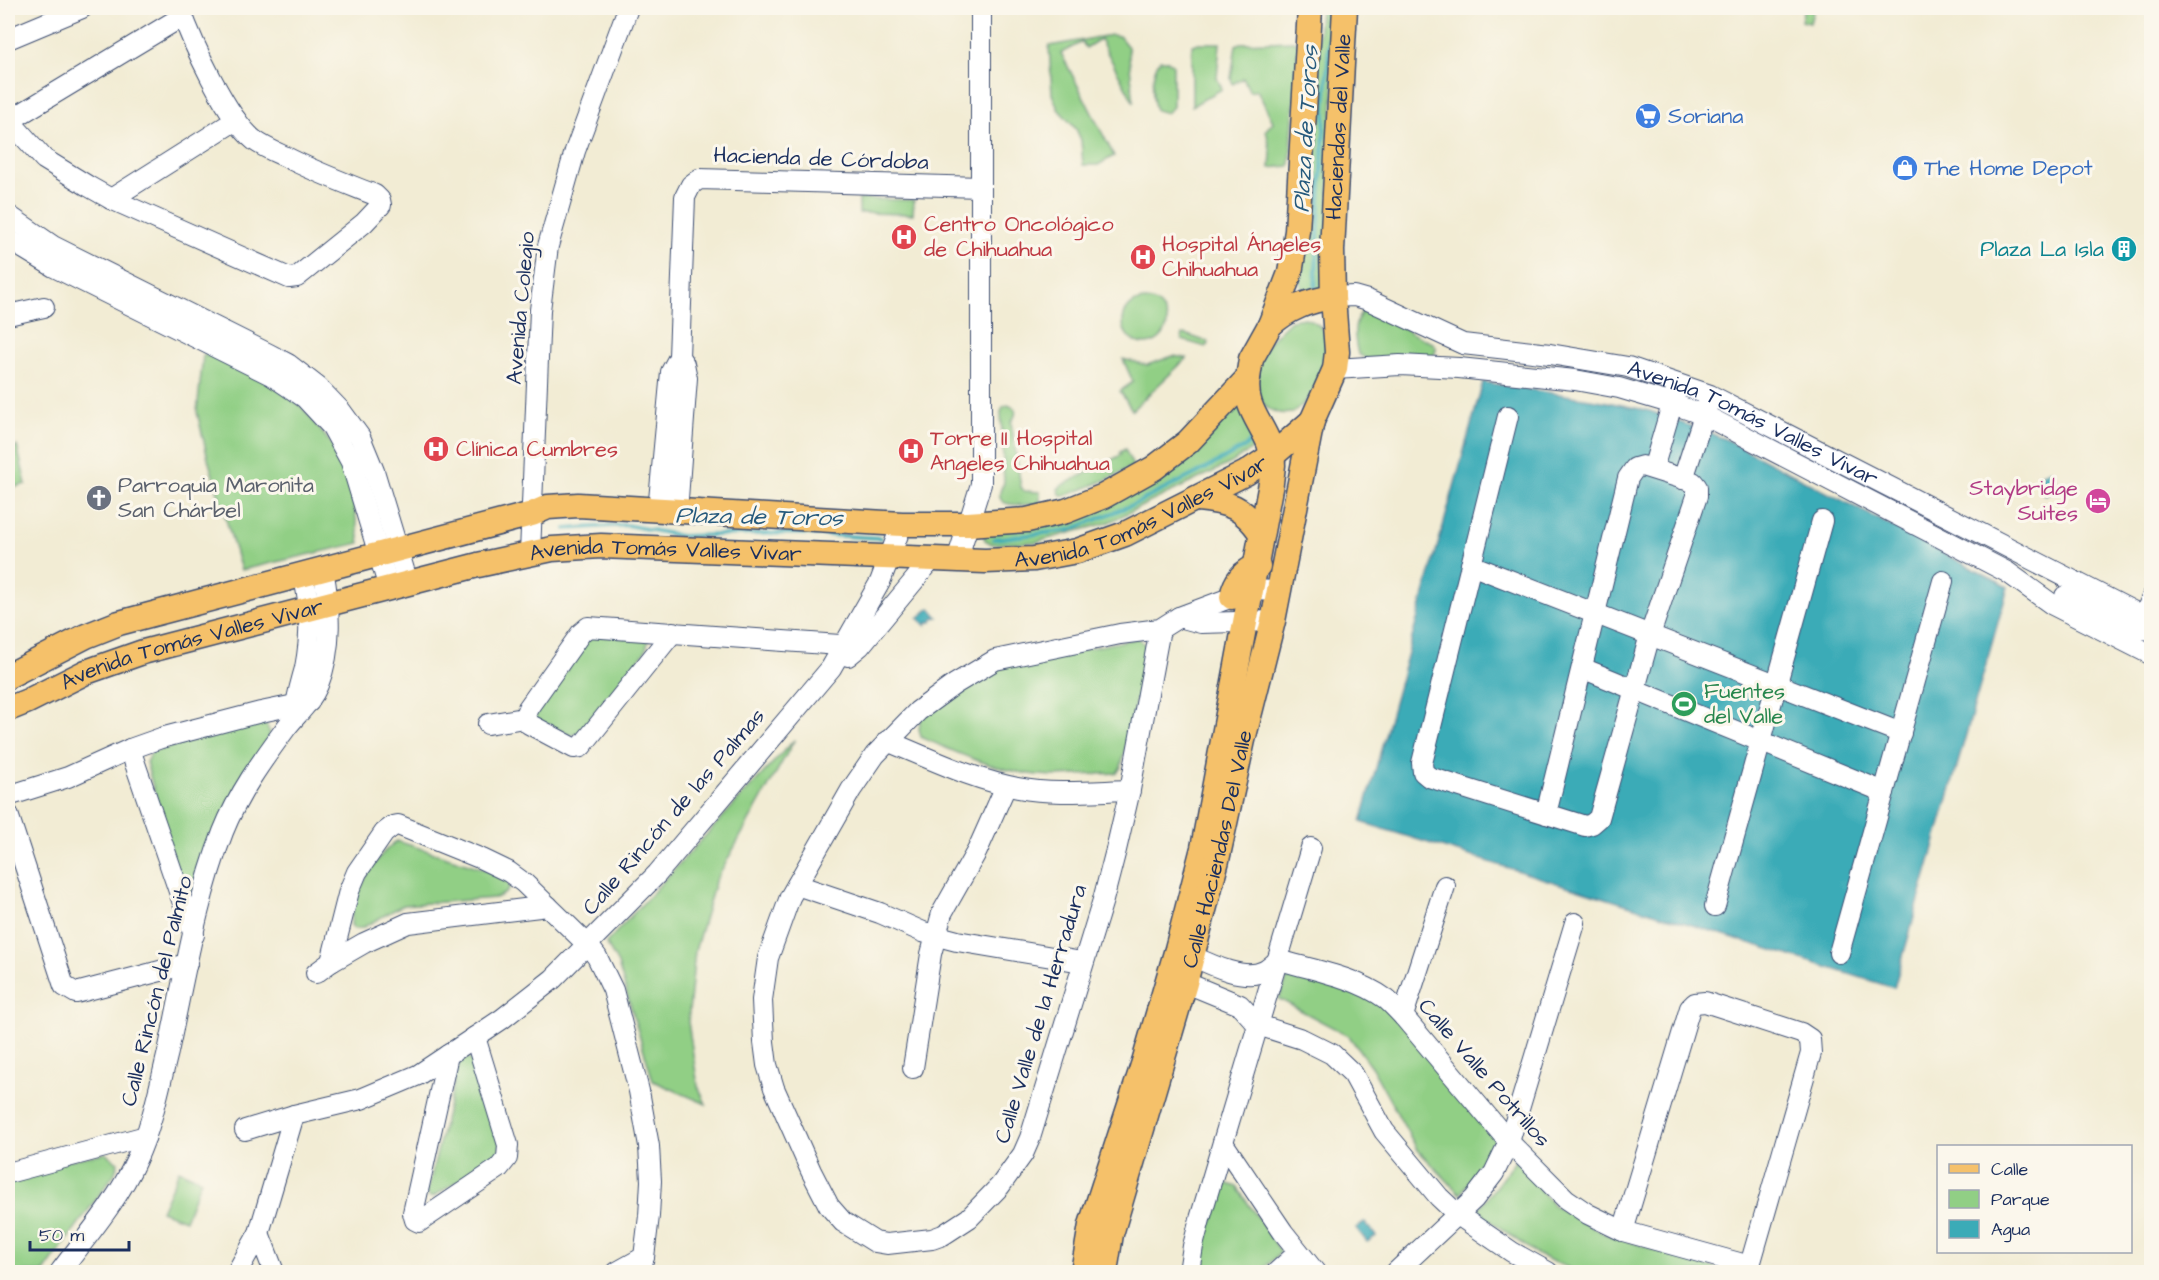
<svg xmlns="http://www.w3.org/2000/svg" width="2159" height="1280" viewBox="0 0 2159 1280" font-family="'Architects Daughter',sans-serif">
	<rect width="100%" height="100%" fill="#fbf7ec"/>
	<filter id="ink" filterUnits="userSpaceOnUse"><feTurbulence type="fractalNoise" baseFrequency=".0167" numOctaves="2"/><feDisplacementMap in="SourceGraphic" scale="12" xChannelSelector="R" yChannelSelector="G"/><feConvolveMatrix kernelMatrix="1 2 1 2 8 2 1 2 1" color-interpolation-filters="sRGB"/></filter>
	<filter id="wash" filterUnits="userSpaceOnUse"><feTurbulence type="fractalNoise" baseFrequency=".008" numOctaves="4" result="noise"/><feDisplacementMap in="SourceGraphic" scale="24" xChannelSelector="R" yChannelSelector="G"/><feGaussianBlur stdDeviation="1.35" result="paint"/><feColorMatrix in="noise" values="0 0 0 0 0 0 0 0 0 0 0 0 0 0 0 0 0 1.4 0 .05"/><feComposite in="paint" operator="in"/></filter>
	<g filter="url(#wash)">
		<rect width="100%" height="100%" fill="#f2ecd4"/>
		<path fill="#91cf85" stroke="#567f72" stroke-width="1.5" d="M1320,8H1336L1326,287L1313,294L1302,289L1300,280L1309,229Z
			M1804,8H1814L1810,23L1801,21Z
			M1111,35L1119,36L1128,47L1134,103L1100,39L1086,48L1082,42L1061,53L1114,156L1098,165H1083L1081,140L1076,129L1058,109L1052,94L1049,46Z
			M1295,41L1298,45L1290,166L1270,168L1271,153L1266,130L1273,122L1257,90L1250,92L1243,78L1233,84L1231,79L1236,45L1240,43Z
			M1198,43H1220L1217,78L1222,89L1192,106V45Z
			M1160,60H1167L1173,65V107L1166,113L1156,110C1151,96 1151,71 1160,60Z
			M859,199L914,200L913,214L859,213Z
			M1123 322a22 22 0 1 1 44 0a22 22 0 1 1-44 0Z
			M1375,308L1413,334L1433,343L1436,349L1434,355L1428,359H1367L1358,354C1354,337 1352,325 1363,310Z
			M1305,318C1314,321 1322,326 1326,336C1328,346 1323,376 1319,384C1312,395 1303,405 1293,413C1289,413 1283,414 1279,413C1250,407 1255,368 1265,348C1271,338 1283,328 1291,320Z
			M1185,334L1208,342L1209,344L1206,347L1182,340V335Z
			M214,351L258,375L301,406L338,452L351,488L360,543L241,570L208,459L197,412L203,355Z
			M1173,356L1187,358L1132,410L1120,391L1133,382L1123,359L1147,365Z
			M1008,405C1018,408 1017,415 1011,422L1021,487L1024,491L1040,492V503C1025,505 987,511 1004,483L1001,412L1003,407Z
			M1234,405L1244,407L1258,437L1252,449L1231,463L1107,523L1036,542L992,544L985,540L983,534L1064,515Z
			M17,446L26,484L8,489V449Z
			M1125,449L1133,466C1110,479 1088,488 1063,496L1060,494L1058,489L1061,486L1121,455L1120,452Z
			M592,634L649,639L645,652L577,734L570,735L535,719L537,711Z
			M1138,638L1145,645L1146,655L1121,767L1117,773C1088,774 1058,778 1030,774C992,769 955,752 921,737L919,729L921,715L995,668Z
			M260,721L266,724L270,733L198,888L188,894L182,890L146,762L152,752Z
			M795,739L715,882L695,951L688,1022L698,1086L706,1104L653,1081L618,964L606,943Z
			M397,841L503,875C514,887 510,893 495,898L403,905L362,928L354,929L351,925C351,898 374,856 397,841Z
			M1293,965L1364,988L1398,1014L1496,1136L1486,1161L1460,1194L1417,1149L1372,1068L1349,1036L1279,999Z
			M464,1057L471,1059L502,1139L499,1153L488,1163L431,1198L427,1193L459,1063Z
			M105,1153L118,1162L115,1173L44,1272H8V1172Z
			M1516,1160L1553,1205L1605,1234L1728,1272H1578L1538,1255L1477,1211Z
			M179,1170L201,1180L185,1220L161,1211Z
			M1225,1183L1237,1187L1281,1252L1260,1272H1202L1203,1248Z"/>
		<path fill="#3babb7" stroke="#2b6d8a" stroke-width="1.5" d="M1483,382L1603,401L1650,411L1725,439L2008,587L1894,988L1361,822Z
			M2051,470L2055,477L2053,489L2045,495L2039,489L2042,473Z
			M930,608L938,617L933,618L932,622H927L926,626L918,618Z
			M1364,1222L1376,1236L1367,1242L1356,1228Z"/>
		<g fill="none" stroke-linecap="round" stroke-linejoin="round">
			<path stroke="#3babb7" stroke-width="4" d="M1315,289L1331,8
				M566,529L627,525L681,536L795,533L880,538
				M994,539L1070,530L1137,503L1205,469L1245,447L1255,436"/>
		</g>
	</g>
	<g filter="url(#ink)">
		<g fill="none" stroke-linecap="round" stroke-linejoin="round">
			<g stroke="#3b4b70" stroke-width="22">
				<g id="minor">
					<path d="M8,39L82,8"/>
					<path d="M8,119L44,159L88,186L111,199L289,278L297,277L364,223L381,205L380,200L375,195C345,183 315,172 286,157C275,152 263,147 254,140C226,117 192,42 180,8"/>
					<path d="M9,121L183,16"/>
					<path d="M111,199L236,120"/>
					<path d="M8,215L53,246L269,354L288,364L319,388L341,411L360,437L374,471L408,583"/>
					<path d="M8,239L54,267L271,375L305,398L332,427L351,462L389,588"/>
					<path id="s1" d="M1333,297L1354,296L1368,300L1463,344L1550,354L1628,367L1710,395L2152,621"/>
					<path d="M8,315L44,307"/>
					<path d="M679,357L685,197L691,185L699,179L981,187"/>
					<path d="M1335,369L1400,365L1459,368L1575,380L1619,388L1673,404L1704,415L2007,572L2053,605L2152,655"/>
					<path d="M1508,416L1422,763L1423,772L1429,777L1585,826L1592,824L1599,818L1650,635L1697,496V487L1693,482L1642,466L1635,468L1628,478L1546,814"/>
					<path d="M1653,469L1676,391"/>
					<path d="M1683,479L1708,403"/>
					<path d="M658,511L671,372L679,357L684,364L687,378L677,512"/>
					<path d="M530,553L540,310L548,246L575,151L628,8"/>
					<path d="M957,560L981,484V8"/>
					<path d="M1471,565L1901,733"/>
					<path d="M2065,596C2086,606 2129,634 2152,629"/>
					<path d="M1179,617L1201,623L1273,621"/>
					<path d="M1160,629L1130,790L1116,850L1103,900L1030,1138L1023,1154L1000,1186L969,1218L943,1235L932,1239L887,1244L875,1242L843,1222L829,1206L811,1171L774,1088L767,1065L764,1042L762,1000L768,958L790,897L851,790L875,755L918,711L955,684L995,660L1120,634L1160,629L1179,617L1251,590L1279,591"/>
					<path d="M2147,629L2144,617L2152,597"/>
					<path d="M848,656L860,646L932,559"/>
					<path d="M1582,668L1884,792"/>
					<path d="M295,714C296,698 301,683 305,668C311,637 311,605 303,574"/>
					<path d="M524,718L528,708L581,633L588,627L854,646"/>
					<path d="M524,718L529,724L574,748L581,747L673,632"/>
					<path d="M488,724L524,718"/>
					<path d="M887,741C929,758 973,780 1018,788C1054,795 1093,791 1130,790"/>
					<path d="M130,749L194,935"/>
					<path d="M8,796L68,777L130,749L161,738L261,712L309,702"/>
					<path d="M8,814L64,986L76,993L187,964"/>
					<path d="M797,885L880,913L923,932L957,941L1082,962"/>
					<path d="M1715,906L1822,521"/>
					<path d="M1179,950C1200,959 1242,983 1264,971C1269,969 1274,963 1279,960C1314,970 1356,977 1386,999C1392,1004 1397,1010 1403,1016L1509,1142L1566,1199L1588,1214L1623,1231L1750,1266"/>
					<path d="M1839,953L1943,581"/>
					<path d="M331,962L349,891L357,872L384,833L393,826L398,825L482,859L509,872L524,883L588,945L597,957L613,990L639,1091L649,1146L651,1181L649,1216L644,1257L639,1272"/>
					<path d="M316,973L331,962L364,943L408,923L548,906"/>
					<path d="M1172,977L1240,1005L1258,1025L1302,1039L1332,1054L1353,1074L1384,1131L1439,1197L1458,1215L1512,1252L1548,1272"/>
					<path d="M1403,1016L1445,886"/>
					<path d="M448,1055L413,1213L415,1220L419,1222L499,1168L507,1158L508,1145L475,1037"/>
					<path d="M913,1068L931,954L942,913L977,851L1006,786"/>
					<path d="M245,1130L294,1115L361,1099L418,1075L502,1019L553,979L657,874L831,668L880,582L902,524"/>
					<path d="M1223,1143L1283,1232L1315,1272"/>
					<path d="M8,1173L146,1136"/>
					<path d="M1623,1231L1690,1008L1695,1003L1705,1002L1801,1033L1810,1039L1811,1053L1748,1272"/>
					<path d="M259,1233L274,1272"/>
					<path d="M60,1272C86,1237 118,1201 136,1160C152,1126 159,1088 168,1052C184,979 196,902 223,832C238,794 261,762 286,728C297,714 311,702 318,685C333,648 330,607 323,569"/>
					<path d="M237,1272L259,1233L294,1115"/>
					<path d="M617,1272L644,1257"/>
					<path d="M1189,1272L1193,1246L1200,1219L1311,848"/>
					<path d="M1277,1272L1298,1253"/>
					<path d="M1396,1272L1474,1199L1494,1173L1509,1142L1575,923"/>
				</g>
			</g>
			<g stroke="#3b4b70" stroke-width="27">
				<g id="major">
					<path d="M1270,325C1289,308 1308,301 1333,297"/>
					<path d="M1198,499C1229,502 1243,507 1261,533"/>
					<path d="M1232,597C1235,582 1243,571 1258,566"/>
					<path d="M8,676L86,636L119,623L532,514L548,507L578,505L902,524H968L1027,520L1066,511L1104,496L1154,468L1188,442L1248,378L1251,359L1270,325L1290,273L1297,231L1310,8"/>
					<path id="s2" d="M8,709L28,701L86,672L143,652L478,565L552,549L601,546L985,561L1034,559L1077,551L1125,534L1246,473L1273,455L1312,421"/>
					<path d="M1083,1272L1091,1225L1144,1062L1177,949L1203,848L1271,483L1273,465C1273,429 1242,415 1248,378"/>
					<path id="s3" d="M1105,1272L1111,1234L1185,983L1217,860L1243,740L1273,621L1312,421L1335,369L1337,352L1333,297L1332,250L1345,8"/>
				</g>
			</g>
			<use href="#minor" stroke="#fff" stroke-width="20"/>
			<use href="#major" stroke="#f5c16b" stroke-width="24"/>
		</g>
	</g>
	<defs>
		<g id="supermarket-disc" transform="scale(1.35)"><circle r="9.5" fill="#3f7fe0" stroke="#fbf7ec"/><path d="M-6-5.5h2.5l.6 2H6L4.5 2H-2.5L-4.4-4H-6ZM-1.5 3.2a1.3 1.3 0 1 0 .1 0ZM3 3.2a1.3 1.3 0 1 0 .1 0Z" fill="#fff"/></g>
		<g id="shop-disc" transform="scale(1.35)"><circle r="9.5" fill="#3f7fe0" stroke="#fbf7ec"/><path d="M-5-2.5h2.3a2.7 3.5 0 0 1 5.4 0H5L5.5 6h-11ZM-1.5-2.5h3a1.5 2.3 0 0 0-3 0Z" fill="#fff"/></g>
		<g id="hospital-disc" transform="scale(1.35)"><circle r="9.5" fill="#e0444e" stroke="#fbf7ec"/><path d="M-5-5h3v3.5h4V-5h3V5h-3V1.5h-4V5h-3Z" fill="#fff"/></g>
		<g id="building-disc" transform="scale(1.35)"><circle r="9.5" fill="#0f9aa8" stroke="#fbf7ec"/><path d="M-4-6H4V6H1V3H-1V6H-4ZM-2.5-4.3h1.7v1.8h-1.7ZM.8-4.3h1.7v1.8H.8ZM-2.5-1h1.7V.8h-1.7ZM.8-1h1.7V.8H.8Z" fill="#fff"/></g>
		<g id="church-disc" transform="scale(1.35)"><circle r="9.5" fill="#6b7280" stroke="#fbf7ec"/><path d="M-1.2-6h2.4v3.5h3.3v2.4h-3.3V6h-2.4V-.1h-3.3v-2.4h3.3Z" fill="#fff"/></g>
		<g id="hotel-disc" transform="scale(1.35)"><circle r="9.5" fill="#d1479c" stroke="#fbf7ec"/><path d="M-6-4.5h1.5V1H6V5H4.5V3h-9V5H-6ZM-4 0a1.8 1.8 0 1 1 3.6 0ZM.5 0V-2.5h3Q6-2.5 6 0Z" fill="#fff"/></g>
		<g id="stadium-disc" transform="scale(1.35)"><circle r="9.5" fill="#2e9e5b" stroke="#fbf7ec"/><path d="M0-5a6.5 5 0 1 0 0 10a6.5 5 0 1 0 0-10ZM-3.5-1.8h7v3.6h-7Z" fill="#fff"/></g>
	</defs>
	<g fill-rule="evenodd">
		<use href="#supermarket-disc" x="1648" y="116"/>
		<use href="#shop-disc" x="1905" y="168"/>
		<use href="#hospital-disc" x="904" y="237"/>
		<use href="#building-disc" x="2124" y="249"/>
		<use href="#hospital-disc" x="1143" y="257"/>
		<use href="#hospital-disc" x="436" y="449"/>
		<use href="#hospital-disc" x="911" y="451"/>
		<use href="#church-disc" x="99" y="498"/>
		<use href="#hotel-disc" x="2098" y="501"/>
		<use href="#stadium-disc" x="1684" y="704"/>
	</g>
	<g text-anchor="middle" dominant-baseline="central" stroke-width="6" stroke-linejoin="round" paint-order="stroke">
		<g font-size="22" fill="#366cbe" stroke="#fbf7ec" text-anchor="start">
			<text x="1668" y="116">Soriana</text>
			<text x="1924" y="168">The Home Depot</text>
		</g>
		<g font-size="22" fill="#1b2f5e" stroke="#fbf7ec">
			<text stroke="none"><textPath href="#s3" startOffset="1176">Haciendas del Valle</textPath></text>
			<text transform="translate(821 159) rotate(2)">Hacienda de Córdoba</text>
			<text transform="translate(521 308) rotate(-85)">Avenida Colegio</text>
			<text stroke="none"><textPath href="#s1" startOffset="444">Avenida Tomás Valles Vivar</textPath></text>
			<text stroke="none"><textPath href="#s2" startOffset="1168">Avenida Tomás Valles Vivar</textPath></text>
			<text stroke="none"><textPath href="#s2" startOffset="682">Avenida Tomás Valles Vivar</textPath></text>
			<text stroke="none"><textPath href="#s2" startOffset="196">Avenida Tomás Valles Vivar</textPath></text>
			<text transform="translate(674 812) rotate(-49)">Calle Rincón de las Palmas</text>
			<text stroke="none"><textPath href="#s3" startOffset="438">Calle Haciendas Del Valle</textPath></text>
			<text transform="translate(157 991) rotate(-76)">Calle Rincón del Palmito</text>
			<text transform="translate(1041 1014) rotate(-73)">Calle Valle de la Herradura</text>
			<text transform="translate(1484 1073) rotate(49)">Calle Valle Potrillos</text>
		</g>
		<g font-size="22" fill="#be3a42" stroke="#fbf7ec" text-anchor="start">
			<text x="924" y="224">Centro Oncológico<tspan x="924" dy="25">de Chihuahua</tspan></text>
			<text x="1162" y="244">Hospital Ángeles<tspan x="1162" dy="25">Chihuahua</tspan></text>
			<text x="930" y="438">Torre II Hospital<tspan x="930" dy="25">Angeles Chihuahua</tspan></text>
			<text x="456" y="449">Clínica Cumbres</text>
		</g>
		<g font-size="22" fill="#0d838f" stroke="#fbf7ec" text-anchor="end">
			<text x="2104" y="249">Plaza La Isla</text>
		</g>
		<g font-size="22" fill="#5b616d" stroke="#fbf7ec" text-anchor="start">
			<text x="118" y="485">Parroquia Maronita<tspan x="118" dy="25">San Chárbel</tspan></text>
		</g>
		<g font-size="22" fill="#b23c85" stroke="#fbf7ec" text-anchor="end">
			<text x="2078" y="488">Staybridge<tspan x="2078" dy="25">Suites</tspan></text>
		</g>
		<g font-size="22" fill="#27864d" stroke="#fbf7ec" text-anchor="start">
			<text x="1704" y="691">Fuentes<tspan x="1704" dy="25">del Valle</tspan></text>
		</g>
		<g font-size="24" font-style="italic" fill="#265a7d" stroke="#fbf7ec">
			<text transform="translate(1306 129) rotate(-87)">Plaza de Toros</text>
			<text transform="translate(759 517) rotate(1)">Plaza de Toros</text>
		</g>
	</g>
	<rect width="2159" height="1280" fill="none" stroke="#fbf7ec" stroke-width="30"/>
	<rect x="1937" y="1145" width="195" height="108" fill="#fbf7ec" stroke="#a1a7b3" stroke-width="1.5"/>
	<rect x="1949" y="1164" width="30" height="9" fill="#f5c16b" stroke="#a1a7b3" stroke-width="1.5"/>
	<text x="1991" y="1175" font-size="18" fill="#1b2f5e">Calle</text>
	<rect x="1949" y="1190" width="30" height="18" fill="#91cf85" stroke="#a1a7b3" stroke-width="1.5"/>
	<text x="1991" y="1205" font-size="18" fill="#1b2f5e">Parque</text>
	<rect x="1949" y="1220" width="30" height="18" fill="#3babb7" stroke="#a1a7b3" stroke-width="1.5"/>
	<text x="1991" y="1235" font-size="18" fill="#1b2f5e">Agua</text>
	<path d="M30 1241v9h99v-9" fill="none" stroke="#1b2f5e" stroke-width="3"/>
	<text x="39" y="1241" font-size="18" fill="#1b2f5e" stroke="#fbf7ec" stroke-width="4.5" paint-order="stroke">50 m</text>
</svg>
